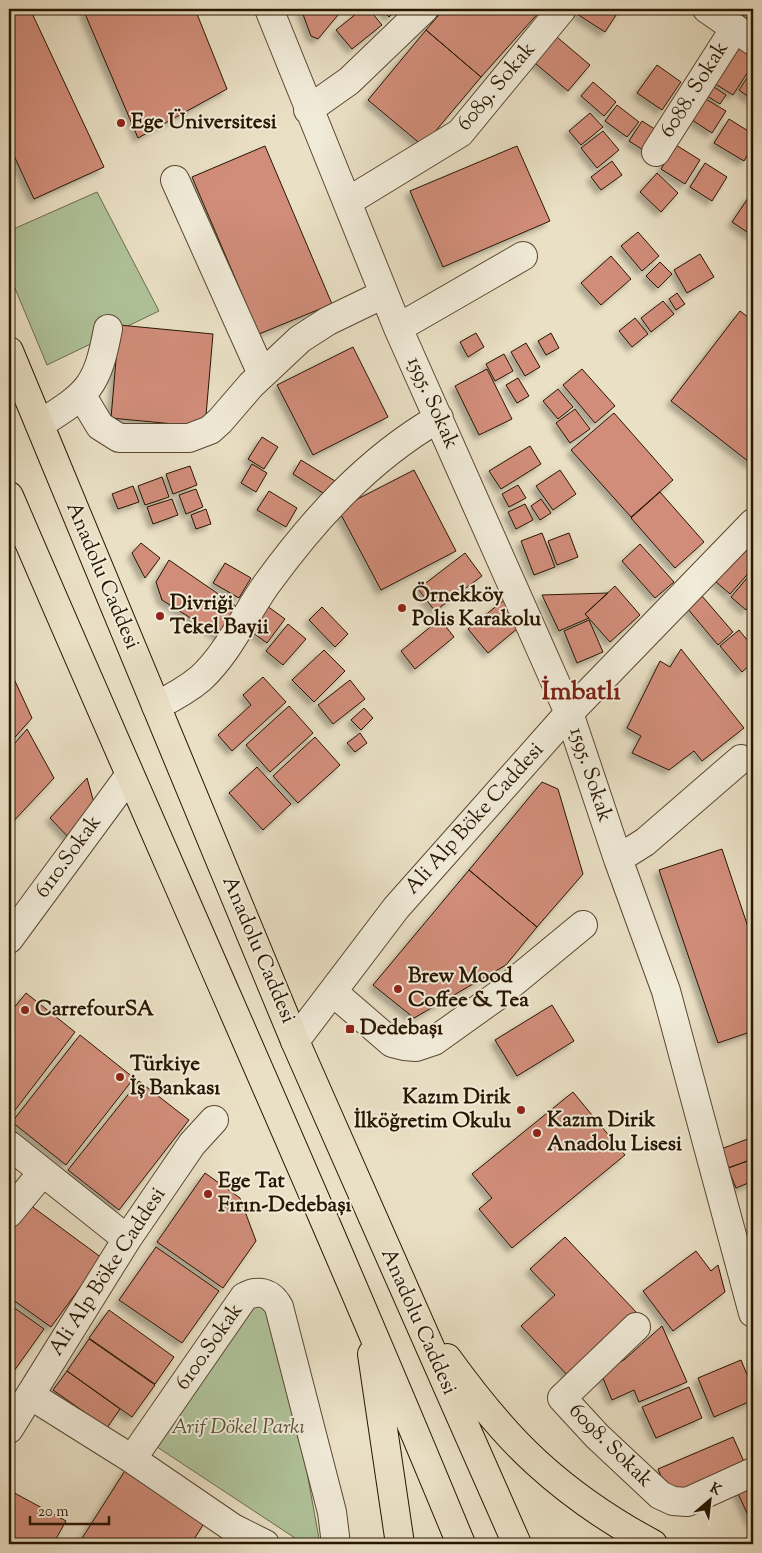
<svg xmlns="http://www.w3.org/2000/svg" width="762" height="1553" viewBox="0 0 762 1553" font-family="'Sorts Mill Goudy',serif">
	<defs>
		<filter id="shadow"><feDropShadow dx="-4.5" dy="4.5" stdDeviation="2.5" flood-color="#0004"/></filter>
	</defs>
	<rect width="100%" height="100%" fill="#eae0c5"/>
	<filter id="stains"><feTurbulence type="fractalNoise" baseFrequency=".004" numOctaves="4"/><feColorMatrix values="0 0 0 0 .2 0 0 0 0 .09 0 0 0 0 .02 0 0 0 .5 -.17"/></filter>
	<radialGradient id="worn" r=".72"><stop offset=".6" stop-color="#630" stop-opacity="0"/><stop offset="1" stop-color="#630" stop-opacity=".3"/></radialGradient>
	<path fill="#b0c39a" stroke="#6c6c4d" d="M97,192L159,311L47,365L9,274V231Z
		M254,1299L275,1323L298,1423L320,1544H304L154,1445Z"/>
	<path fill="#d18d7a" stroke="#281600" filter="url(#shadow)" d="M9,9H30L104,167L34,199L9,145Z
		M83,9H195L227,89L138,138Z
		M301,9H343L318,39L311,36Z
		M362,9H369L382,25L352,49L336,30Z
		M381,9H397L389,17Z
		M444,9H542L481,77L426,30Z
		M580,9H620L605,32L577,14Z
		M730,9H753V19L750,24Z
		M426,30L481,77L423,146L368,100Z
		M551,32L590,65L568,91L529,58Z
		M732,44L753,58V64L733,95L709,80Z
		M657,65L681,82L662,110L637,93Z
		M753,69V100L739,90Z
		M593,82L616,102L604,116L581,96Z
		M708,83L726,95L720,104L702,93Z
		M699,95L726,111L712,133L686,116Z
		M617,105L639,122L627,137L605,121Z
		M590,113L603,127L581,145L569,131Z
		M729,119L753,134V146L744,161L714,143Z
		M642,121L661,133L648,153L629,141Z
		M603,131L619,150L597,168L581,148Z
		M676,145L700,160L685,184L661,169Z
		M265,146L332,304L259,334L192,177Z
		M517,146L550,221L443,267L410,191Z
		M612,161L622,175L601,190L591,177Z
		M705,163L727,177L712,201L690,187Z
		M657,173L678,193L661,212L640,192Z
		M750,195L753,198V236L732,222Z
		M638,232L659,256L642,271L621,246Z
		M700,254L714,277L687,293L674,270Z
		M611,256L631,279L601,305L581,283Z
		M660,262L672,274L658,288L646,276Z
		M677,293L685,304L676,310L669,299Z
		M663,301L674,314L651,332L641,318Z
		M740,311L753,321V465L671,401Z
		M635,318L648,334L632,347L619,331Z
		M119,325L213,334L205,427L111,418Z
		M476,333L484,347L468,357L460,342Z
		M551,333L559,348L546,355L538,341Z
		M526,343L540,367L525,376L511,352Z
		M353,347L388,417L313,455L277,385Z
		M504,354L513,371L495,381L486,364Z
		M487,369L512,419L479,435L455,386Z
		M582,369L615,406L595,423L563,385Z
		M518,378L529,396L517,403L506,385Z
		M558,389L573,407L558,419L543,401Z
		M575,409L590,429L570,443L556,423Z
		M614,413L673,480L631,517L571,450Z
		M262,437L278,447L264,469L248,459Z
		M530,446L541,464L501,489L489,471Z
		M301,460L335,481L326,495L293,474Z
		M252,464L267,473L256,492L241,483Z
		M190,466L197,485L173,494L166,474Z
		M414,470L456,551L381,590L338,509Z
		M560,470L576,494L553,510L536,486Z
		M162,477L169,497L145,505L138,486Z
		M518,485L526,498L509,507L502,494Z
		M133,486L139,502L118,509L112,494Z
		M196,489L203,507L186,514L179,495Z
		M269,491L297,508L286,527L257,510Z
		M660,492L704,542L675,568L631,518Z
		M172,499L178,515L153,524L147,507Z
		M541,499L551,513L540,520L531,506Z
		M525,504L533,520L516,529L508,512Z
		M206,509L211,524L196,529L191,515Z
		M542,533L555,567L534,575L521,541Z
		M569,533L578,557L557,565L548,541Z
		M141,543L160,558L145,578L132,553Z
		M640,544L674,582L655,598L622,561Z
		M746,547L753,553V568L730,594L715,581Z
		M465,553L482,576L435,611L418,589Z
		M169,560L243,611L224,639L162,600L156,582Z
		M225,563L251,578L239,598L213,583Z
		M753,571V601L746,610L731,597Z
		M615,586L640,615L610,642L585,614Z
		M608,593L585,614L589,618L559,631L542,595Z
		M702,596L733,632L718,645L687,608Z
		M504,600L524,623L488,653L468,629Z
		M263,603L285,619L267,643L245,627Z
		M322,607L348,634L335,647L309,620Z
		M440,619L454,637L415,669L401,651Z
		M589,620L603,652L577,663L564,631Z
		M288,624L306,639L283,665L266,651Z
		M739,630L753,647V662L742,672L720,646Z
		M681,649L744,728L702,761L694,751L669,770L632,753L641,736L627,728L660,661L670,667Z
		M324,650L345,671L314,702L292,680Z
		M9,668L32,718L9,744Z
		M263,677L286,702L232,751L218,735L251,705L243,695Z
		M350,680L365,699L333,724L318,705Z
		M289,706L313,733L270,772L246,745Z
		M364,708L373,718L361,730L351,720Z
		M27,729L54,778L9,826V750Z
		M360,733L367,743L355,752L347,743Z
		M315,737L340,765L298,803L273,776Z
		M257,767L291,804L263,830L229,793Z
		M87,778L96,810L71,840L50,818Z
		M542,782L558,789L583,874L537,927L469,870Z
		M722,849L753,942V1031L718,1043L659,870Z
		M469,870L537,927L506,965L414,1018L373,985Z
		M26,993L75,1032L9,1118V1014Z
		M552,1005L574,1041L517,1076L495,1040Z
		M80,1035L134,1078L66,1165L12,1122Z
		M139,1081L189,1120L119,1210L68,1170Z
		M573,1092L625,1155L512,1248L479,1209L492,1198L472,1174Z
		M753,1137V1159L728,1168L721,1149Z
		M753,1159V1181L736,1188L728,1168Z
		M205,1173L240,1198L256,1241L223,1288L157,1242Z
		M26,1202L102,1258L51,1327L9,1297V1225Z
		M565,1237L638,1314L570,1378L521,1326L555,1295L530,1269Z
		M156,1247L219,1291L182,1343L119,1300Z
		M696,1251L711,1271L718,1265L725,1292L673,1331L643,1291Z
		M9,1304L44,1329L9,1378Z
		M109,1310L174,1357L155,1384L89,1338Z
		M662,1326L687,1382L639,1402L634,1390L612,1400L600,1371L624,1360Z
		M89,1339L155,1385L132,1417L67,1371Z
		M741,1360L753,1389V1400L714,1417L698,1378Z
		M67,1371L120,1409L107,1428L53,1390Z
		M689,1387L702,1418L656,1438L642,1407Z
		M733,1437L745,1464L669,1496L658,1469Z
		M128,1466L208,1517L191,1544L79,1543Z
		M753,1478V1523L752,1524L735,1487Z
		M9,1490L66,1521L53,1544H9Z"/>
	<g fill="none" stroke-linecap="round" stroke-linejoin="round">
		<g stroke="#584831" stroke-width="30">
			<path id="minor" d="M269,9L398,328L569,713L618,859L666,991L753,1313
				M707,9L753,41
				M308,110L349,81L424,9
				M656,152L735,28
				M175,180L262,374
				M347,202L460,133L562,9
				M398,328L523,256
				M82,396L100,426L119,438H189L210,430L220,421L251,385L300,339L328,321L384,294
				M40,424C89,393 97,387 108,329
				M156,706C172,698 187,690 201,678C228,653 245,615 266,585C314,519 368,459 439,418
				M618,859L645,842L741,759
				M9,939L129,776
				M333,992L392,1043L404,1046L416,1047L434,1041L497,996L583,925
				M295,1041L396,908L569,713L753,523
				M9,1145L127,1239
				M9,1213L42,1173
				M636,1327L562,1398L597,1436L660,1495L673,1501L687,1502L753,1472
				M30,1395L132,1459L244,1297C258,1289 271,1292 279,1307L332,1512L336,1544
				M9,1429L127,1239L192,1144L214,1120
				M132,1459L233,1528L265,1544"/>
		</g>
		<g stroke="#281600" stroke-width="30">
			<path id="highway" d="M9,351L295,1041L517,1544
				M9,496C159,845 316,1192 461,1544
				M372,1354L400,1544
				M447,1358C473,1394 504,1433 537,1463C572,1495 612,1522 653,1544"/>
		</g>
		<use href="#minor" stroke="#f1ebd9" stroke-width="28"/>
		<use href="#highway" stroke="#eae0c5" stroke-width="28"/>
	</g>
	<g fill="#8f2418" stroke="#f1ebd9" stroke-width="2">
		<circle cx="121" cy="123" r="5"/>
		<circle cx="402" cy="608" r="5"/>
		<circle cx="160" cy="616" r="5"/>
		<circle cx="398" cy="989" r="5"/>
		<circle cx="25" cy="1010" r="5"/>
		<rect x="345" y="1024" width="10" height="10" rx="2.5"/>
		<circle cx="120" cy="1077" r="5"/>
		<circle cx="521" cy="1110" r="5"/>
		<circle cx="537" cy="1133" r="5"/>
		<circle cx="208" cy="1194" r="5"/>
	</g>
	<g text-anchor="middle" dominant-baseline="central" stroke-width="4" stroke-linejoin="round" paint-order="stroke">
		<g font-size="21" fill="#281600" stroke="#f1ebd9">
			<text transform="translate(497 87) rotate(-50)">6089. Sokak</text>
			<text transform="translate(695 90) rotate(-58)">6088. Sokak</text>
			<text transform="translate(432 403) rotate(66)">1595. Sokak</text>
			<text transform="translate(102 576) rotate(67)">Anadolu Caddesi</text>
			<text transform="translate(590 775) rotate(72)">1595. Sokak</text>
			<text transform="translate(475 819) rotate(-48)">Ali Alp Böke Caddesi</text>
			<text transform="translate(69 857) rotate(-54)">6110.Sokak</text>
			<text transform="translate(258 950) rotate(67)">Anadolu Caddesi</text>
			<text transform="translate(108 1272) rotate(-57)">Ali Alp Böke Caddesi</text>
			<text transform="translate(418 1322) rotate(66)">Anadolu Caddesi</text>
			<text transform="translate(210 1347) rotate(-55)">6100.Sokak</text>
			<text transform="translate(610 1446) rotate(45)">6098. Sokak</text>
		</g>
		<g font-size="21" font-weight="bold" fill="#281600" stroke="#f1ebd9" text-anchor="start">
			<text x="131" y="123">Ege Üniversitesi</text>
			<text x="412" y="596">Örnekköy<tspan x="412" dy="24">Polis Karakolu</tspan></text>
			<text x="170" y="604">Divriği<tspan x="170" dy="24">Tekel Bayii</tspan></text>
			<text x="408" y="977">Brew Mood<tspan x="408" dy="24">Coffee &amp; Tea</tspan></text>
			<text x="35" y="1010">CarrefourSA</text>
			<text x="360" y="1029">Dedebaşı</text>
			<text x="130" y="1065">Türkiye<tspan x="130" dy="24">İş Bankası</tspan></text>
			<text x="511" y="1098" text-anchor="end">Kazım Dirik<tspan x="511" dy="24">İlköğretim Okulu</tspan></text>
			<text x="547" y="1121">Kazım Dirik<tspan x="547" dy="24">Anadolu Lisesi</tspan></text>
			<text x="218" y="1182">Ege Tat<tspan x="218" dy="24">Fırın-Dedebaşı</tspan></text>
		</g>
		<g font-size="21" font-style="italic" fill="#585336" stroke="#f1ebd9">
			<text x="238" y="1428">Arif Dökel Parkı</text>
		</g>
		<g font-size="26" font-weight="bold" fill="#7a1f14" stroke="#f1ebd9">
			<text x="581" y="692">İmbatlı</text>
		</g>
	</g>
	<rect width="762" height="1553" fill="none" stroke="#eae0c5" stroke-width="30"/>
	<rect x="10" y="10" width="742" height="1533" fill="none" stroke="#281600" stroke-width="2.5"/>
	<rect x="15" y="15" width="732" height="1523" fill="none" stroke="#281600"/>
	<g transform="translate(710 1500) rotate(28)" stroke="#f1ebd9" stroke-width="4" paint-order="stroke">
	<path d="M0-4L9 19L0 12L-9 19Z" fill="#281600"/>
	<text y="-8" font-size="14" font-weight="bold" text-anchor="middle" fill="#281600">K</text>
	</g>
	<path d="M30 1516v8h79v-8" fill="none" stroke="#281600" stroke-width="2.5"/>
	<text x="38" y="1516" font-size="15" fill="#281600" stroke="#f1ebd9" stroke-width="4" paint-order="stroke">20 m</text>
	<rect width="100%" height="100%" filter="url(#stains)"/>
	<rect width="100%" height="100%" fill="url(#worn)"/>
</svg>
